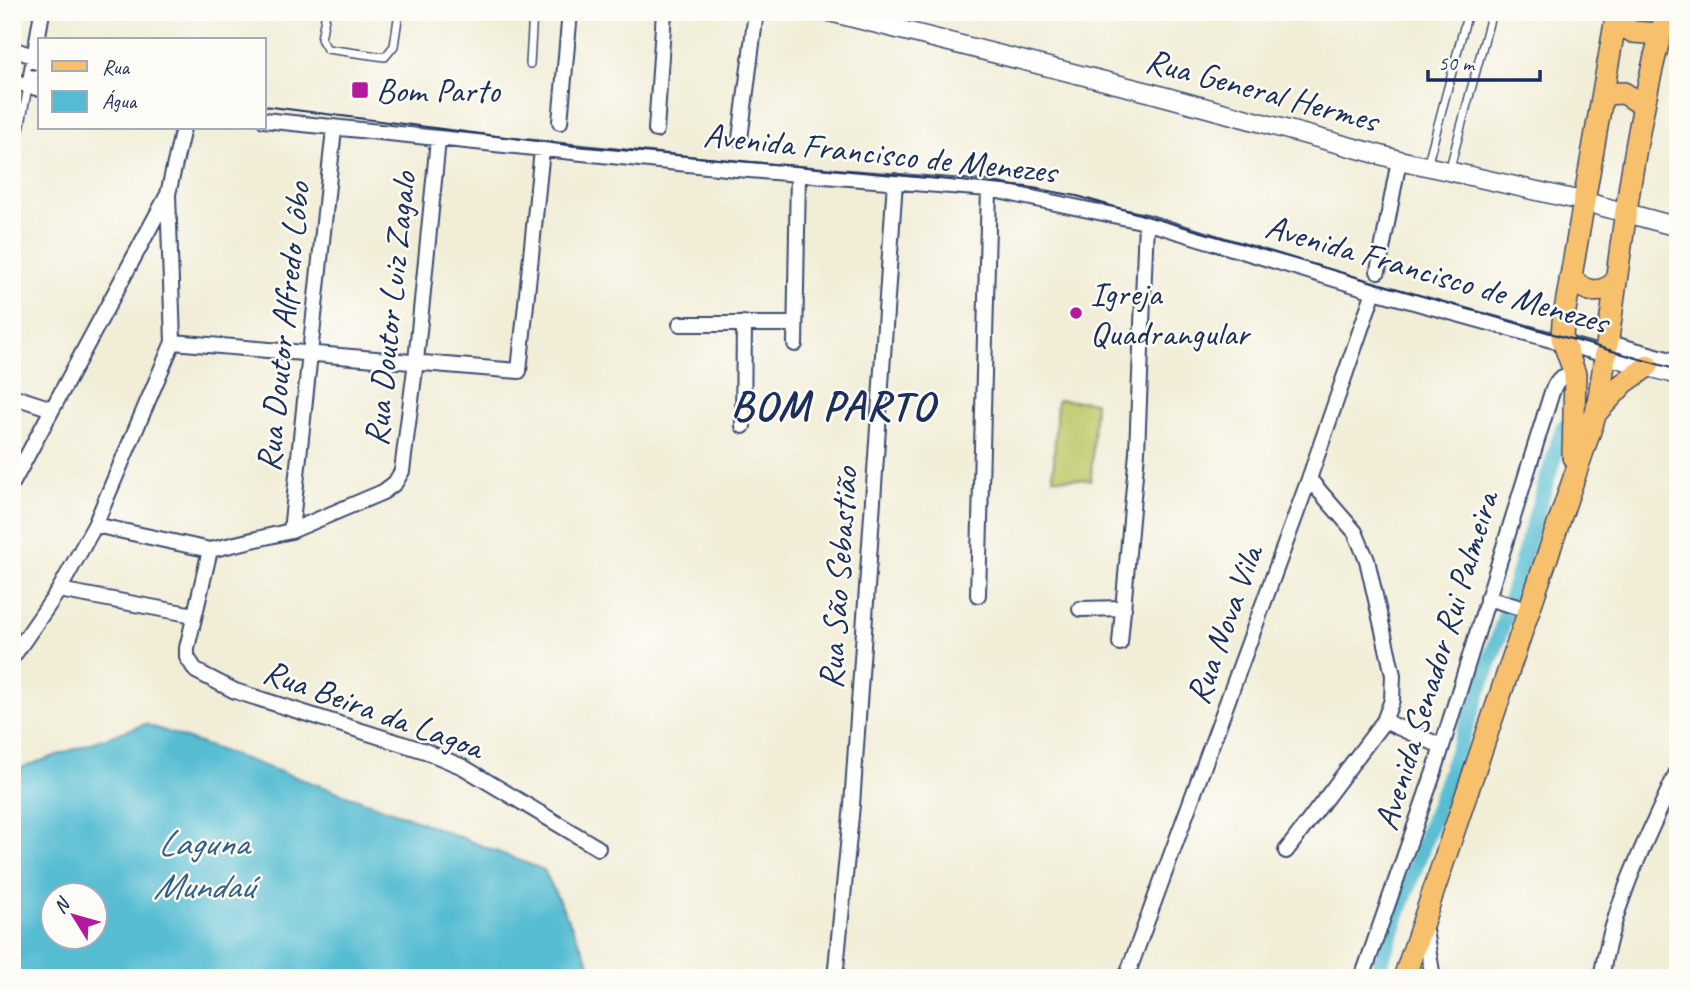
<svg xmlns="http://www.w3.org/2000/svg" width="1690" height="990" viewBox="0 0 1690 990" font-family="Caveat,sans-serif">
	<rect width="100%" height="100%" fill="#fdfcf7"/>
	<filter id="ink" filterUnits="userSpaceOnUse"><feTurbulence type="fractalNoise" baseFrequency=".0143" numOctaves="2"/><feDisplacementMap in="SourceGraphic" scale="14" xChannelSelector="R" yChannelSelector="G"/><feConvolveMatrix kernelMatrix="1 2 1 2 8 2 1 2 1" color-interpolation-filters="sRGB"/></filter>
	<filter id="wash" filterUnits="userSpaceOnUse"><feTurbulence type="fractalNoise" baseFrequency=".00686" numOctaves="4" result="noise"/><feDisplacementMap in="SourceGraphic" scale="28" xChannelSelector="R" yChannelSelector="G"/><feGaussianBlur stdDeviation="1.57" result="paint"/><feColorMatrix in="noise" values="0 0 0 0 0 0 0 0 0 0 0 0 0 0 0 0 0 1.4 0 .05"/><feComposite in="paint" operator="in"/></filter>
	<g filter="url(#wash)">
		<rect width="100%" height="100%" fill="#f1edd7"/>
		<path fill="#bdc96b" stroke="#6c7c64" stroke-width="2" d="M1057,400L1095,402L1091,480L1053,478Z"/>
		<path fill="#54bcd2" stroke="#387698" stroke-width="2" fill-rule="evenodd" d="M145,724L403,815L544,870L597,978H12V771ZM53,895H94V937H52Z"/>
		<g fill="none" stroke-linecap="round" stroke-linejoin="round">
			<path stroke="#54bcd2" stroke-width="16" d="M1375,978L1498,639L1563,428"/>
		</g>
	</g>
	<g filter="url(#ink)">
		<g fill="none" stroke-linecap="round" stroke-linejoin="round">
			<g stroke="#3b4c70" stroke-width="10">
				<path id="service" d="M326,12L321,39L327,49L385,57L394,46L399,12
					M530,64L533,12
					M1427,166L1468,12
					M12,171L28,87
					M1449,171L1492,12"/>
			</g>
			<g stroke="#3b4c70" stroke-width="18">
				<path id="minor" d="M12,49L33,56
					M12,81L40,89
					M29,87L42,12
					M264,120L736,169L989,189L1146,222L1374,291L1606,355
					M560,122L570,12
					M656,130L664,12
					M740,139L756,12
					M438,140L416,361L402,471L395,483L383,492L291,531L210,550L187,648V657L196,671L235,691L425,751L463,767L598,848
					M1378,271L1399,160
					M680,324H794
					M173,342L519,371L542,150
					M1606,342L1678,362
					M795,344L798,174
					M12,396L52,409
					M743,426L744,323
					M12,484L168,194L183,128
					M95,525L210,550
					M291,531L334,129
					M59,590L194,615
					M978,595L989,189
					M1487,598L1528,610
					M1080,609L1124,608
					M1120,643L1137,452L1146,222
					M12,658L59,590L95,525L173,342L168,194
					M1384,721L1441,746
					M1286,851L1384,721L1392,700L1393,675L1367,560L1355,532L1309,479
					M1424,924L1433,978
					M835,978L852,805L895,181
					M1126,978L1309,479L1374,291
					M1362,978L1435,769L1551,395C1556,380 1559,376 1575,374
					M1601,978C1613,903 1647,838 1678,770"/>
			</g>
			<g stroke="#3b4c70" stroke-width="21">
				<path id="tertiary" d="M830,12L1148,92L1399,160L1582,201L1678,227
					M1606,355L1678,375"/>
			</g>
			<g stroke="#3b4c70" stroke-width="24">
				<path id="primary" d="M1615,21L1633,32L1660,34
					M1603,94L1624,93L1644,106
					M1570,278C1585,291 1597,296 1613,284
					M1596,413L1624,383L1648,366
					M1573,457L1575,374L1562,338L1563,322L1617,12
					M1404,978L1596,413C1620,280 1628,143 1667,12"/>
			</g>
			<use href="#service" stroke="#fff" stroke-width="7"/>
			<use href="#minor" stroke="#fff" stroke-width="14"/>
			<use href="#tertiary" stroke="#fff" stroke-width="18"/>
			<use href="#primary" stroke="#f7c06c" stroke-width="21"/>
			<path stroke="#1b2f5e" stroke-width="2" d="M31,69L40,71
				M264,106L575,146L1027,187L1077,196L1678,370"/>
		</g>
	</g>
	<g fill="#b5179e" stroke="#fdfcf7" stroke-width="2.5">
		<rect x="351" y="81" width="18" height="18" rx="3.5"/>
		<circle cx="1076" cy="313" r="7"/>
	</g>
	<g text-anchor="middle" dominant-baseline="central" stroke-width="5" stroke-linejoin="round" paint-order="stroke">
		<g font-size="35" fill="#1b2f5e" stroke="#fdfcf7" text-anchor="start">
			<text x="376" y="90">Bom Parto</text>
			<text x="1090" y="293">Igreja<tspan x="1090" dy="40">Quadrangular</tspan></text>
		</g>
		<g font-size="35" fill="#1b2f5e" stroke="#fdfcf7">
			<text transform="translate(1262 90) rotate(15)">Rua General Hermes</text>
			<text transform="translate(880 153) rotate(6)">Avenida Francisco de Menezes</text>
			<text transform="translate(1437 274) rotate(16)">Avenida Francisco de Menezes</text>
			<text transform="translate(390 309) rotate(-84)">Rua Doutor Luiz Zagalo</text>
			<text transform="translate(283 327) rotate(-84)">Rua Doutor Alfredo Lôbo</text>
			<text transform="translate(838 578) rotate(-86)">Rua São Sebastião</text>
			<text transform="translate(1224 625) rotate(-70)">Rua Nova Vila</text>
			<text transform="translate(1436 661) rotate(-73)">Avenida Senador Rui Palmeira</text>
			<text transform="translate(373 709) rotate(20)">Rua Beira da Lagoa</text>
		</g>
		<g font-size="37" font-style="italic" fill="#2f6087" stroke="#fdfcf7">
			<text x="203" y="842">Laguna<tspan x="203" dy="43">Mundaú</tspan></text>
		</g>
		<g font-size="42" font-weight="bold" letter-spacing="2" fill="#1b2f5e" stroke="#fdfcf7">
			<text x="833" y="405">BOM PARTO</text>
		</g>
	</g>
	<rect width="1690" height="990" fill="none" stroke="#fdfcf7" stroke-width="42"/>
	<rect x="38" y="38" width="228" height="91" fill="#fdfcf7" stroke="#a3aaba" stroke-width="2"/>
	<rect x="52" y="61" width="35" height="10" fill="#f7c06c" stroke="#a3aaba" stroke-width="2"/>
	<text x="102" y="74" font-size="21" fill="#1b2f5e">Rua</text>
	<rect x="52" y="91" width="35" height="21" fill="#54bcd2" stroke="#a3aaba" stroke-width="2"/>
	<text x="102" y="108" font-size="21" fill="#1b2f5e">Água</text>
	<g transform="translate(74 916) rotate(307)"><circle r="33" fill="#fdfcf7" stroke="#a3aaba" stroke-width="2"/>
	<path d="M0-5L12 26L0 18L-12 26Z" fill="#b5179e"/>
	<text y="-10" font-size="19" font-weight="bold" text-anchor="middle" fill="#1b2f5e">N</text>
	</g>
	<path d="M1428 70v10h112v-10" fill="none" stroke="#1b2f5e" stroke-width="3.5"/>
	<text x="1438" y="70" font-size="21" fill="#1b2f5e" stroke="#fdfcf7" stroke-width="5" paint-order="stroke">50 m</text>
</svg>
